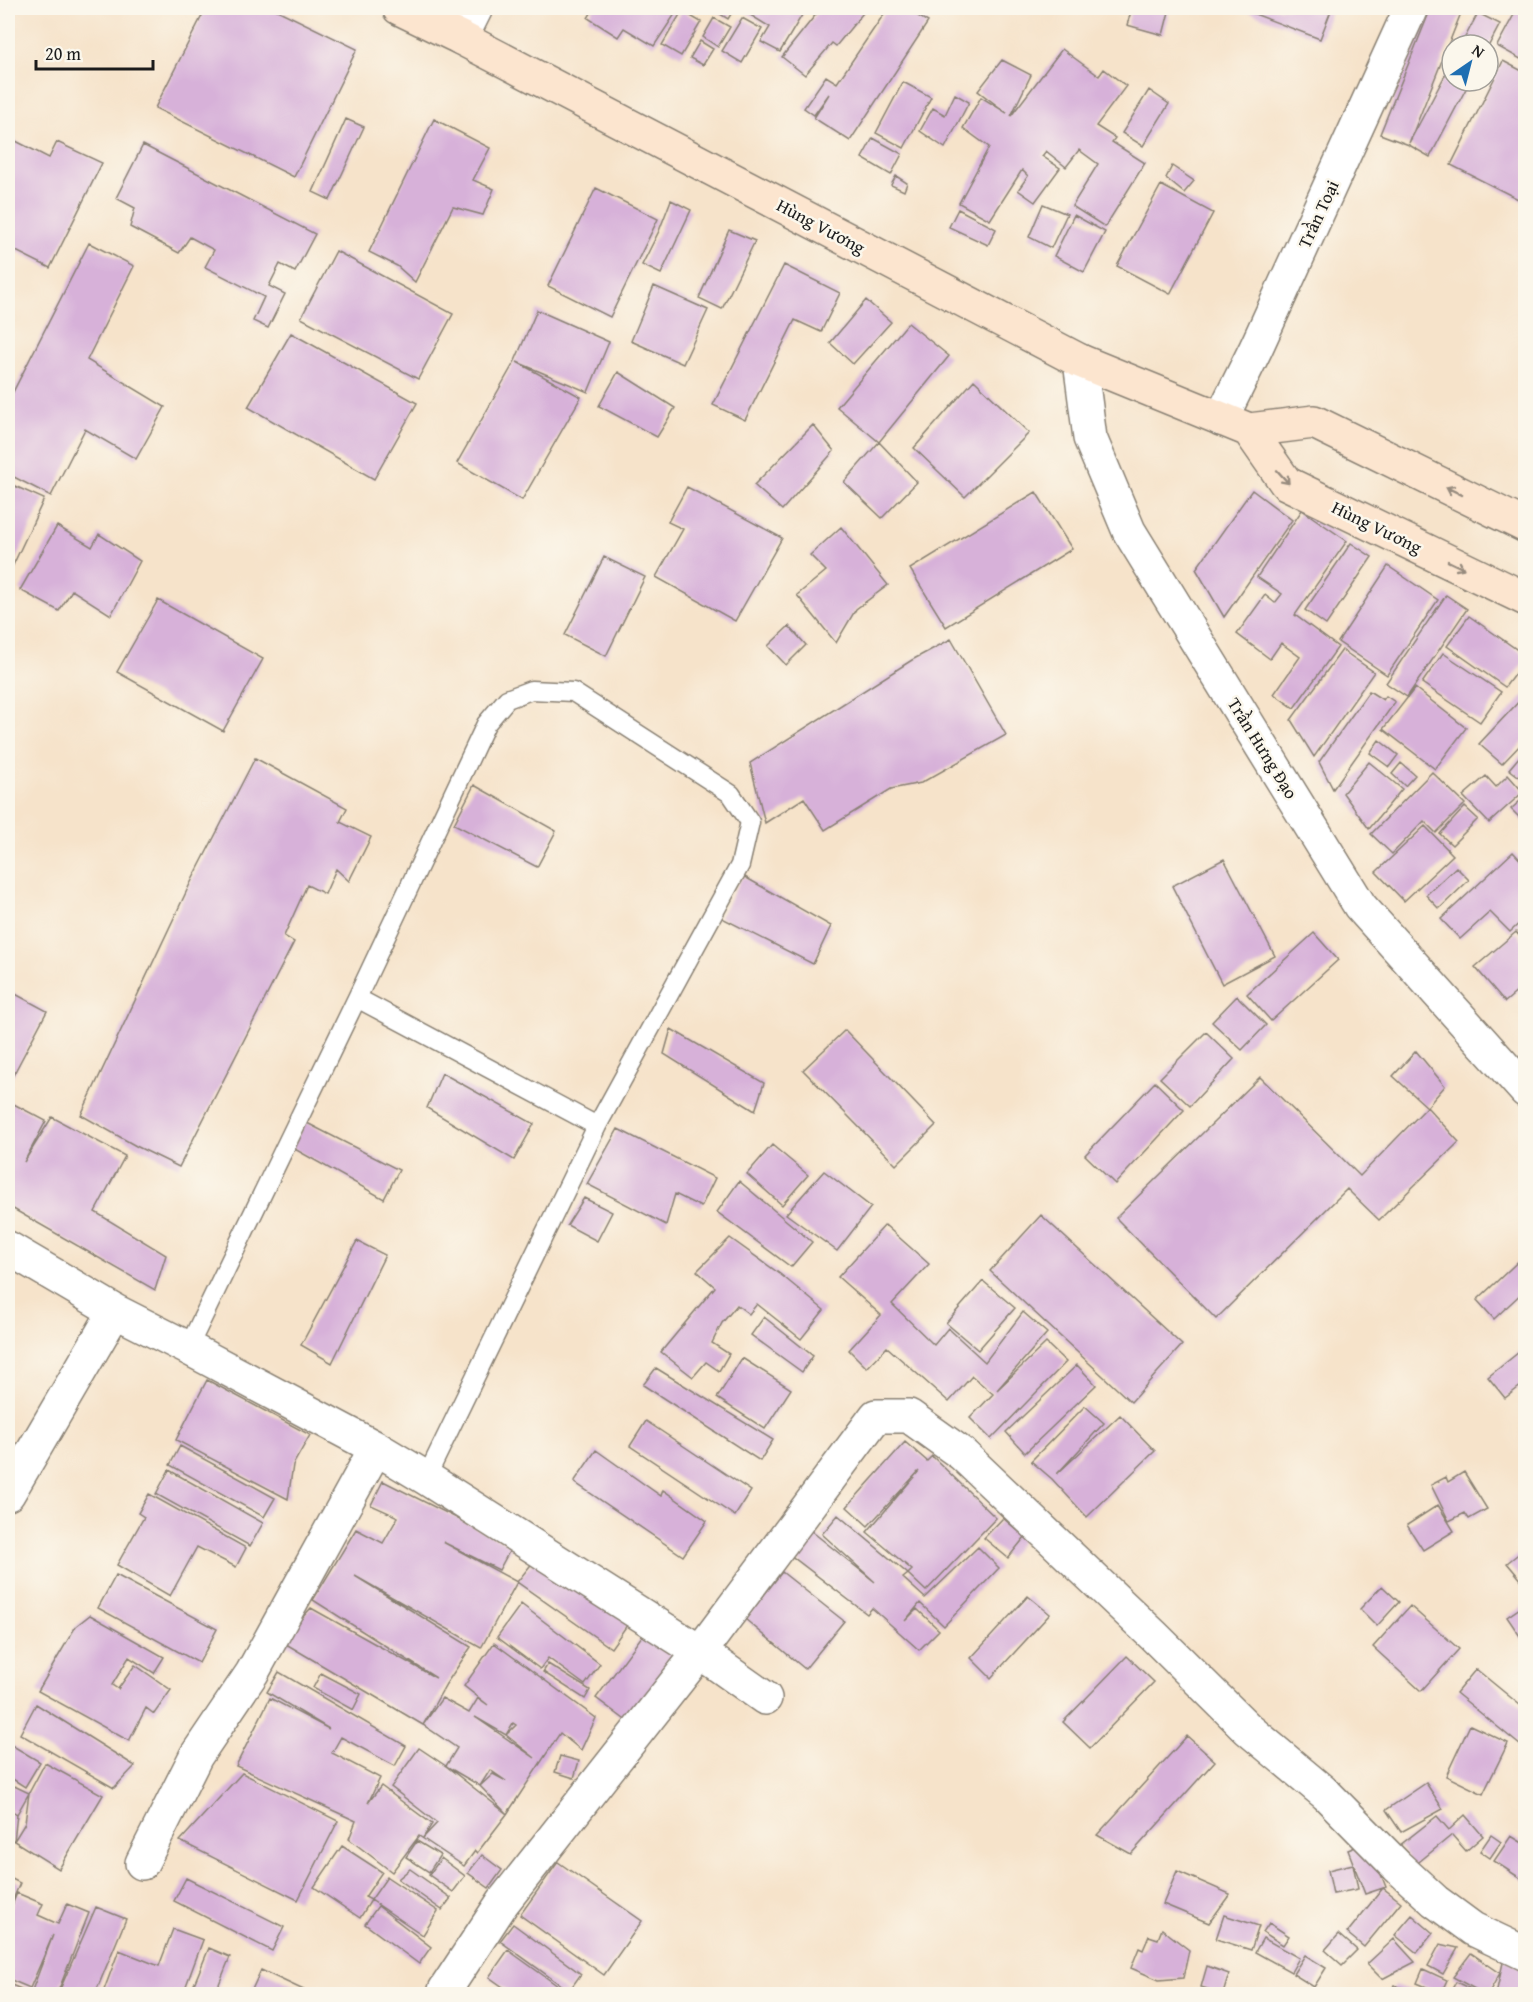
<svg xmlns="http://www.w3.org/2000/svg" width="1533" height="2002" viewBox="0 0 1533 2002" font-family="'Gentium Book Plus',serif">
	<rect width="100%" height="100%" fill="#fbf7ec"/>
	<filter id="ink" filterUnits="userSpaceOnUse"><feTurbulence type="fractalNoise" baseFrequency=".0167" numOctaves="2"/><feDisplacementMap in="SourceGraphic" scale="12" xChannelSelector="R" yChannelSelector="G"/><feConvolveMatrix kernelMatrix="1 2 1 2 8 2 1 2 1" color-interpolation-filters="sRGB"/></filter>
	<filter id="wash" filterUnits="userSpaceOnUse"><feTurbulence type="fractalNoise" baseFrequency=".008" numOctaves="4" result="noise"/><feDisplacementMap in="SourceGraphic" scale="24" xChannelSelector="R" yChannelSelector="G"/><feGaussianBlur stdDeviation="1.35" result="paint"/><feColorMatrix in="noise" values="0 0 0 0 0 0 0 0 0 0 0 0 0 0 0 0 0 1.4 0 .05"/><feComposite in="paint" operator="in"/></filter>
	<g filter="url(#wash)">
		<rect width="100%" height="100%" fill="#f6e3ca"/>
		<g id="blocks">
			<path fill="#d7b1d9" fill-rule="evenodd" d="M206,8H273L357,49L294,177L155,108Z
				M594,8H679L654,46L624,28L618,37L588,18Z
				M720,8H732L734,9L728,19L717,12Z
				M750,8H801L805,10L780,52L761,42L770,27L747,13Z
				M821,8H867L836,46L832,43L805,75L782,57Z
				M888,8H905L928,22L850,141L814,118L829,94L814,115L804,108L826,76L837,83Z
				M1132,8H1170L1163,35L1127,25Z
				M1239,8H1332L1320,39Z
				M1431,8H1463L1409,143L1452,62V81H1470L1430,157L1409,145L1380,134Z
				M682,11L701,22L681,56L662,45Z
				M1516,11L1526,16V62L1497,46Z
				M1478,13L1500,24L1489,45H1461Z
				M714,18L730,27L718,47L703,37Z
				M742,18L762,29L742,63L722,51Z
				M700,41L713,49L703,65L690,58Z
				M1062,49L1099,76L1104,69L1126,86L1096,126L1115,138L1112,142L1145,163L1105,227L1072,206L1098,164L1079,150L1066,167L1046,151L1042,156L1060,168L1035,202L1018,190L1028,176L1022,170L990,220L959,203L989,147L963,128L981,97L1007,113L978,91L1002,60L1031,75L1011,116Z
				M1503,61L1526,73V203L1451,165Z
				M903,82L931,97L904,148L876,133Z
				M1149,90L1169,104L1143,146L1122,133Z
				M955,94L969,102L945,148L920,131L933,108L945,115Z
				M346,119L364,127L330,200L313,192Z
				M434,119L490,148L473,180L494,189L483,215L453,207L415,282L397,266L369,252Z
				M8,137L49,158L57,142L102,163L50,268L8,247Z
				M873,138L902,154L891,175L862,158Z
				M143,145L315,234L295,272L280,264L269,286L285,294L268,328L253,321L264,297L205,267L214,250L190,237L179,253L130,227L135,208L116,198Z
				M1172,166L1194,181L1184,193L1166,178Z
				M896,176L907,183L904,191L891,185Z
				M1161,185L1213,213L1170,294L1117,266Z
				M596,188L658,219L610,317L548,286Z
				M671,200L691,210L661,274L642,265L659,231Z
				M1043,204L1067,214L1051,248L1029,237Z
				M958,209L996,229L988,245L949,227Z
				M1074,215L1105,232L1084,272L1054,256Z
				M729,230L755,241L722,309L699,298Z
				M89,243L134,266L87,360L165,407L136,459L85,429L51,496L8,474V402Z
				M336,251L453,314L418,379L301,318Z
				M784,265L840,293L821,332L795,320L745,420L713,405Z
				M654,286L708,310L683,364L631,341Z
				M866,300L891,322L853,364L830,343Z
				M537,310L609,342L588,392L517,362L581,397L522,500L457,463L515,361Z
				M908,323L949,356L879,442L837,407Z
				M291,333L417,403L374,479L248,407Z
				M618,372L675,408L657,437L599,406Z
				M974,380L1029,433L965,497L914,448Z
				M813,425L834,451L782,510L754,485Z
				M879,442L917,482L882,518L844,482Z
				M8,483L44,499L8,576Z
				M687,487L782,538L735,621L656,577L683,529L668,522Z
				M1252,490L1292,520L1224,617L1196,569Z
				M1036,492L1072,549L946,627L910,569Z
				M1302,510L1347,541L1295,615L1338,647L1294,708L1274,694L1300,657L1281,643L1270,659L1237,634L1265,595L1275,603L1282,594L1257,577Z
				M57,526L92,547L99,534L140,561L111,615L72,590L59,611L20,590Z
				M841,527L888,585L856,609L836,643L797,595L826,571L810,555Z
				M1351,543L1372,557L1326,625L1305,610Z
				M604,557L645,577L606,656L565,635Z
				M1388,566L1438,600L1387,675L1338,642Z
				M1446,595L1467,609L1407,697L1386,683Z
				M158,600L263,659L223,731L117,672Z
				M1469,616L1526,656V659L1505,687L1447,646Z
				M789,626L806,645L786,665L768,646Z
				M951,639L1006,735L921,783L891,789L825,830L804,798L765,823L750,763L912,660Z
				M1342,650L1374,672L1314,757L1291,720Z
				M1443,653L1501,692L1480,722L1422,683Z
				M1415,688L1466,728L1435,769L1383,729Z
				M1369,691L1383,700L1386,696L1395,702L1333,789L1319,762Z
				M1526,694V739L1502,764L1479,744Z
				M1379,740L1398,755L1389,767L1370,753Z
				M1526,749V782L1509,769Z
				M255,758L347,808L340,822L371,837L349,881L336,869L325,894L307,885L284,936L294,942L179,1167L136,1146L81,1115L189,886Z
				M1369,762L1402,789L1369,829L1343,793Z
				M1401,763L1415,775L1405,786L1392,774Z
				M1432,772L1465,804L1436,833L1424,821L1392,854L1371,834Z
				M1508,775L1523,792L1489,823L1463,796L1486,776L1496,787Z
				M474,785L556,831L537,867L454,824Z
				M1526,796V824L1511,809Z
				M1465,807L1478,819L1452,845L1440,834Z
				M1425,826L1453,855L1404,901L1376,872Z
				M1513,852L1526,866V917L1510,932L1490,912L1460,939L1441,919Z
				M1224,859L1275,956L1222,984L1172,886Z
				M1456,867L1469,880L1439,909L1426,895Z
				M743,876L831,926L813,964L720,917Z
				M1516,932L1526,944V984L1505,1002L1475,967Z
				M1314,933L1338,960L1271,1021L1247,994Z
				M8,990L47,1011L8,1085Z
				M1237,996L1266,1025L1242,1050L1212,1022Z
				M671,1029L764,1083L755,1111L664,1054Z
				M845,1030L936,1125L896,1165L803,1070Z
				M1206,1032L1234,1059L1190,1106L1160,1078Z
				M1416,1051L1445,1086L1427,1107L1393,1076Z
				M442,1073L534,1124L514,1160L427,1108Z
				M1260,1077L1360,1176L1427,1107L1459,1142L1379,1220L1347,1189L1216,1319L1116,1218Z
				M1155,1082L1184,1110L1115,1184L1085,1155Z
				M8,1101L46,1121L24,1162L52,1117L125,1156L95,1212L166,1255L155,1290L8,1206Z
				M305,1122L399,1170L384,1199L291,1147Z
				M618,1129L715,1178L701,1207L675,1194L666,1225L587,1184Z
				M772,1145L808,1175L782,1205L747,1174Z
				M824,1171L871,1207L837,1251L786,1214Z
				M739,1181L812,1242L791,1267L717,1212Z
				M584,1198L612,1212L597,1241L567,1225Z
				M1041,1215L1182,1345L1131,1402L990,1271Z
				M885,1225L929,1264L892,1304L934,1345L948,1328L985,1362L1023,1312L1047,1333L997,1390L1046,1343L1066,1362L991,1439L970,1418L993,1394L972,1376L949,1402L887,1347L867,1368L849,1350L881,1315L838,1277Z
				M730,1238L780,1274L824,1310L801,1339L757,1304L749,1314L737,1305L722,1323L712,1343L729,1354L719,1371L706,1362L693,1377L661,1352L715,1287L697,1271Z
				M357,1241L385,1255L332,1363L301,1345Z
				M1526,1254V1289L1494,1319L1477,1300Z
				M983,1281L1015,1308L978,1350L946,1323Z
				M764,1317L813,1356L802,1372L751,1335Z
				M1524,1348L1526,1350V1382L1505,1398L1488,1377Z
				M742,1358L791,1389L765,1429L717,1398Z
				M1077,1365L1096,1385L1025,1453L1006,1432Z
				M656,1368L773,1440L760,1461L643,1385Z
				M207,1380L310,1435L293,1465L288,1499L176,1440Z
				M1085,1406L1104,1423L1057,1474L1120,1415L1155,1451L1087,1517L1052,1479L1031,1461Z
				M646,1421L751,1491L735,1516L630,1446Z
				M905,1442L927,1461L932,1456L996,1518L926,1591L908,1574L912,1570L867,1532L919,1471L868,1526L847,1507Z
				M180,1446L275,1498L264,1517L170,1465Z
				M596,1450L661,1496L663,1490L707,1521L683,1556L574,1482Z
				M169,1470L263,1523L250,1546L156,1494Z
				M1464,1472L1487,1509L1469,1519L1465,1513L1449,1521L1431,1485L1446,1477L1448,1482Z
				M383,1481L512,1546L499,1570L443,1542L517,1582L481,1648L355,1576L471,1647L446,1684L423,1725L442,1698L469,1713L478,1698L488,1705L464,1686L494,1643L596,1718L581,1750L560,1733L507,1814L477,1853L475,1851L464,1866L419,1836L392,1872L349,1839L356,1821L236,1766L270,1698L329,1729L267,1692L279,1672L406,1746L395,1766L341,1737L332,1753L380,1778L368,1803L381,1786L432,1824L423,1838L437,1823L391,1787L419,1748L446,1766L457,1748L423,1725L281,1641L311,1608L436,1678L313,1600L356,1529L383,1543L398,1517L371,1505ZM475,1717L506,1735L513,1723L516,1725L506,1735L535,1758ZM446,1766L480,1786L490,1770L506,1781L493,1774L480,1786L507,1814Z
				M149,1494L246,1548L236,1567L197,1547L170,1596L117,1565L144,1517L138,1513Z
				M1438,1505L1454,1531L1423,1550L1407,1525Z
				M838,1515L908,1574L903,1578L925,1598L978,1547L999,1568L944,1626L920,1603L905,1621L917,1609L939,1630L919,1650L872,1608L867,1614L785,1551L805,1526L875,1582L822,1534Z
				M1003,1518L1025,1537L1008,1558L984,1538Z
				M1526,1548V1580L1523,1582L1507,1563Z
				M538,1556L630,1621L611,1648L517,1582Z
				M782,1572L844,1621L805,1669L745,1619Z
				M116,1575L217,1629L199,1663L98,1608Z
				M1382,1586L1399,1602L1377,1626L1360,1609Z
				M1028,1596L1050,1614L991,1678L971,1658Z
				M521,1604L600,1664L585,1685L548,1658L540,1669L497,1637Z
				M1526,1604V1645L1507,1617Z
				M1410,1606L1459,1649L1421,1691L1373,1647Z
				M90,1615L164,1657L154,1673L129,1657L112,1685L118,1689L135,1665L171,1690L154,1714L146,1708L129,1741L38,1691L76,1626Z
				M645,1632L678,1656L628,1722L596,1698Z
				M1127,1656L1154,1682L1090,1748L1063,1722Z
				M548,1664L590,1690L585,1699L543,1672Z
				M1476,1669L1526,1710V1750L1456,1693Z
				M321,1673L361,1694L353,1710L313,1688Z
				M36,1704L135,1766L114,1788L20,1734Z
				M1470,1725L1508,1743L1483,1794L1446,1776Z
				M1187,1736L1215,1761L1131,1854L1097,1835Z
				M8,1743L40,1762L25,1787L8,1776Z
				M560,1756L579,1761L574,1778L555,1772Z
				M45,1763L103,1795L59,1869L14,1841L25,1823L29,1793Z
				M242,1773L338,1821L298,1900L180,1841Z
				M8,1783L29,1793L17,1814L8,1809Z
				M1426,1783L1443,1809L1401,1832L1386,1810Z
				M8,1811L17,1814L14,1841L8,1838Z
				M1465,1815L1483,1836L1466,1851L1452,1835L1414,1866L1399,1846L1437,1816L1449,1830Z
				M1491,1835L1501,1842L1490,1858L1480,1851Z
				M1511,1836L1526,1845V1882L1494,1861Z
				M417,1841L440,1855L429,1872L406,1857Z
				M1368,1842L1386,1887L1383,1888L1401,1902L1364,1947L1347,1933L1383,1888L1365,1894L1348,1850Z
				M342,1846L382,1872L365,1897L371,1900L387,1877L438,1911L423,1935L371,1900L360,1918L314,1887Z
				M482,1855L502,1870L489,1888L468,1873Z
				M441,1858L465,1876L453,1892L429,1875Z
				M558,1862L642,1921L604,1975L520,1915Z
				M1353,1864L1358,1889L1333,1894L1328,1870Z
				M410,1869L451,1898L442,1910L398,1879Z
				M1177,1871L1230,1894L1209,1923L1163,1904Z
				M8,1877L20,1883L8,1911Z
				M186,1878L284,1927L272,1951L174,1901Z
				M17,1893L43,1904L38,1915L58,1924L67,1904L89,1913L57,1994H8V1915ZM53,1935L31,1993L9,1984L11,1980L30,1988Z
				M378,1906L431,1947L419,1964L365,1924Z
				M96,1907L126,1919L95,1994H58Z
				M1224,1915L1259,1926L1251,1950L1216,1939Z
				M1412,1915L1433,1933L1417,1953L1395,1935Z
				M1269,1923L1289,1936L1283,1945L1263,1932Z
				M513,1924L581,1974L569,1991L500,1941Z
				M173,1929L203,1940L183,1994H108L109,1992L104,1990L119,1950L159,1966Z
				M1162,1929L1189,1950L1183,1978L1159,1980L1131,1968L1139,1948L1143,1950L1149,1936L1158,1939Z
				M1339,1934L1357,1950L1342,1965L1325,1950Z
				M1263,1938L1299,1958L1291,1972L1255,1952Z
				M1394,1939L1415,1962L1382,1979L1367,1964Z
				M1440,1944L1458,1948L1443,1974L1428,1966Z
				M209,1948L230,1957L215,1994L207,1990L206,1994H190Z
				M508,1950L569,1994H513L489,1977Z
				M1471,1953L1500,1973L1488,1994H1484L1453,1977Z
				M1305,1955L1326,1968L1314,1987L1293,1974Z
				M1504,1958L1526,1972V1994H1496Z
				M1207,1966L1229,1974L1223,1994L1201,1987Z
				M1423,1969L1447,1980L1441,1993L1417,1983Z
				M261,1970L312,1994L314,1990L323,1994H250Z
				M1456,1982L1481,1994H1449Z
				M1394,1985L1419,1993L1418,1994H1390Z"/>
		</g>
	</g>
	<g filter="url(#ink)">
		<use href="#blocks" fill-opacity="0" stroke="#898073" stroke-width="1.5"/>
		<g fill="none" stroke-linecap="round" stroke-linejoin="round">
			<g stroke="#898073" stroke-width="21">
				<path id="service" d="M357,998L597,1126
					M188,1348L357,998L486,724L507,699L531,690L573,692L731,794L750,822L740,865L597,1126L426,1478"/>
			</g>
			<g stroke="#898073" stroke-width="36">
				<path id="minor" d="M461,38L476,8
					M1221,419L1256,348L1411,8
					M8,1248L115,1311L188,1348L376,1448L426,1478L700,1652L765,1698
					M8,1494L115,1311
					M142,1863L196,1756L252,1673L376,1448
					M445,1990L503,1902L700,1652L876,1416H909L962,1454L1154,1636L1248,1729L1327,1795L1397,1866L1435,1901L1473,1929L1526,1954"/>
			</g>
			<g stroke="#898073" stroke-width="36">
				<path id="tertiary" d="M1080,361L1090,438L1129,531L1360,906L1526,1091"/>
			</g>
			<g stroke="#898073" stroke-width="36">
				<path id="secondary" d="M399,8L461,38L1080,361L1249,430L1314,422L1526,526
					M1249,430L1286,483L1526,599"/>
			</g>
			<use href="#service" stroke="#fff" stroke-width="18"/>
			<use href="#minor" stroke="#fff" stroke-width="33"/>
			<use href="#tertiary" stroke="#fff" stroke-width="33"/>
			<use href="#secondary" stroke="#fce5cf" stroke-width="33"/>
		</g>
		<defs><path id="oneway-shaft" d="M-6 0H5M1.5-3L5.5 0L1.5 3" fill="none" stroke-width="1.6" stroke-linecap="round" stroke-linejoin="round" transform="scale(1.5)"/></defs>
		<g stroke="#978b7e">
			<use href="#oneway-shaft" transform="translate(1283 477) rotate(48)"/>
			<use href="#oneway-shaft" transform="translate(1454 491) rotate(-154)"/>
			<use href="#oneway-shaft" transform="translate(1456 565) rotate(26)"/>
		</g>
	</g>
	<g text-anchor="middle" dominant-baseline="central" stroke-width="5" stroke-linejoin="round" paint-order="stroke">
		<g font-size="18" fill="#1c1c1c" stroke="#fbf7ec">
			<text transform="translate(1318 214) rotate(-65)">Trần Toại</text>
			<text transform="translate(821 226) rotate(28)">Hùng Vương</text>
			<text transform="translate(1377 527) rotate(26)">Hùng Vương</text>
			<text transform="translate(1263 748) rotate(58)">Trần Hưng Đạo</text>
		</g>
	</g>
	<rect width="1533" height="2002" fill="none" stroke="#fbf7ec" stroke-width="30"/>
	<g transform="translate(1470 63) rotate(35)"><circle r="28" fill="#fbf7ec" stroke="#a29f99" stroke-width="1.5"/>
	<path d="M0-4.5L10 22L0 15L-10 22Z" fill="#1f6fb2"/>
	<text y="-9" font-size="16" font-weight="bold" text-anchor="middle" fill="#1c1c1c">N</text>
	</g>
	<path d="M36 60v9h117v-9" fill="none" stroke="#1c1c1c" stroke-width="3"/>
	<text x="45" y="60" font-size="18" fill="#1c1c1c" stroke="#fbf7ec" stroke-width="4.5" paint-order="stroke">20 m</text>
</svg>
